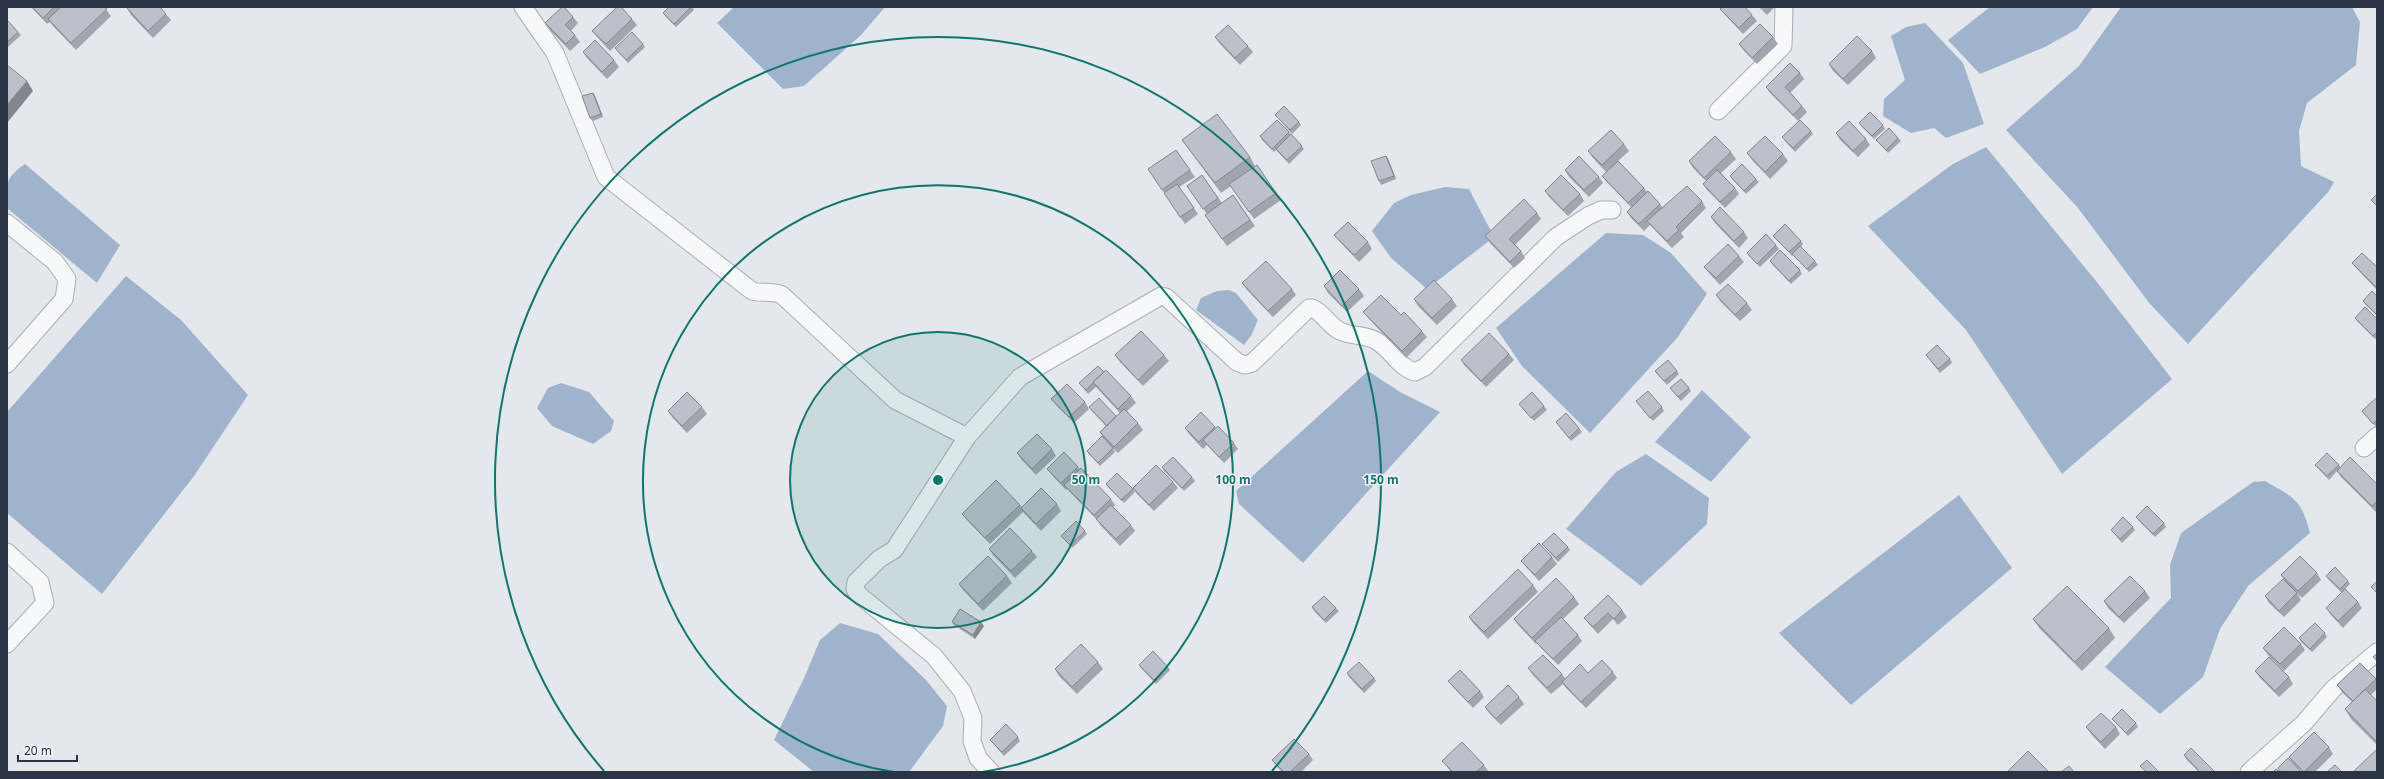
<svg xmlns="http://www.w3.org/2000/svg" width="2384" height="779" viewBox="0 0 2384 779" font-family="'Noto Sans',sans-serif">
	<rect width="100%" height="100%" fill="#e4e7ec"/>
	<path fill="#9fb4cc" d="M734,7H885L861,35L804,86L783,89L717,23Z
		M1990,7H2093L2077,29L2045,47L1980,74L1948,40Z
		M2121,7H2352L2360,22L2356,65L2307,103L2299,131L2301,166L2334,182L2329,191L2188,344L2150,304L2078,208L2006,130L2079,66Z
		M1925,23L1963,63L1984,124L1946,138L1934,128L1911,133L1883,116L1884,99L1905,80L1891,36L1906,27Z
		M1986,147L2096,281L2172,379L2062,474L1966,330L1868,226L1953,164Z
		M25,164L120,245L97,283L7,208C7,183 4,179 25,164Z
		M1445,187L1469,189L1494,237L1427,289L1391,258L1372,231L1394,203L1411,195Z
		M1606,233L1643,235L1671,253L1707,294L1677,338L1590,433L1522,366L1496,328Z
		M126,276L181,320L248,395L194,476L102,594L7,513V412Z
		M1229,290L1236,293L1258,320L1251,336L1244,345L1196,310L1201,298L1217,291Z
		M1368,371L1400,392L1440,412L1303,563L1239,504L1236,491Z
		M561,383L589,392L614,421L611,431L593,444L552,426L537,408L548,388Z
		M1702,390L1751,437L1711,482L1655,442Z
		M1646,454L1709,498L1707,524L1641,586L1600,554L1566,529L1616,472Z
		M2265,481C2295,498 2301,499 2310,533L2248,586L2220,629L2203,677L2160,714L2105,667L2171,598L2170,565L2181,533L2253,482Z
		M1959,495L2012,568L1851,705L1779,633Z
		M840,623L878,634L926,680L947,706L943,726L909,772H814L774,740L805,676L820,640Z"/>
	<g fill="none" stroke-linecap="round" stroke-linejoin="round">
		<g stroke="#a9aeb7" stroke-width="19">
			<path id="minor" d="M523,7L555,53L606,177L752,291C762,294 772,290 782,295L895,400L967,437L894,550L879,559L856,582L855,589L859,595L934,656L962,691L973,718L972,741L978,758L991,772
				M1718,111L1783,46L1784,7
				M7,223L55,262L67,279L64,299L7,364
				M967,437L1020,377L1161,296L1166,297L1237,362L1245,365L1252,363L1309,308H1312C1323,312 1329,326 1340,331C1352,337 1367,334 1378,342C1393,351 1398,367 1415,372L1425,367L1556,237L1588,216L1601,210H1612
				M2364,448L2377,436
				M7,552L40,582L45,603L7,644
				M2249,772L2304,723L2333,689L2377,652"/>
		</g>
		<use href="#minor" stroke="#f7f8fa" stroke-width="17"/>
	</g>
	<path fill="#a1a5ae" d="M31,7H104L111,16L76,50L53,26L50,22L47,24Z
		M669,7H692L694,10L676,27L665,16L663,13Z
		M1759,7H1775L1767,15Z
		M127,8L166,14L171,20L153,38L131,15Z
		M1720,9L1752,15L1757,21L1743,34L1725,15Z
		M573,17L578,23L571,31L575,35L580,42L570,51L550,30L545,23Z
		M632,19L637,25L610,51L597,37L592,31Z
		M7,20L18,32L21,35L7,48Z
		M1215,37L1248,46L1253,52L1240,65L1220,44Z
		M1773,37L1778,44L1757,64L1744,51L1739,44Z
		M643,44L645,47L628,63L615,48Z
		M1872,51L1876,58L1848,85L1833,71L1829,64Z
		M583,52L614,60L619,67L607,79L587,58Z
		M1800,73L1804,79L1790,93L1802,106L1807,112L1798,121L1770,93L1766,87Z
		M595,96L603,117L593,121L590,118Z
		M1275,115L1299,122L1301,125L1292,134L1278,118Z
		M1859,123L1883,125L1885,129L1874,139L1861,126Z
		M1811,131L1813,134L1795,152L1785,141L1782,137Z
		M1289,132L1304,149L1289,164L1276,150L1274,152L1262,140L1260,136Z
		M1836,133L1866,139L1870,145L1858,157L1840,140Z
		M1898,138L1901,141L1888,153L1876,140Z
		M1182,140L1250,157L1255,166L1257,165L1281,200L1254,219L1231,186L1221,193Z
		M1624,144L1629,151L1618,161L1644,188L1647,192L1660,204L1662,207L1702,201L1706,208L1681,233L1684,237L1672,248L1650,225L1644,231L1631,218L1627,212L1631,207L1607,182L1602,176L1606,172L1593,158L1588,151Z
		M1176,150L1195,177L1179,187L1198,214L1185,224L1148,169Z
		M1731,152L1736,159L1721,173L1735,188L1739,194L1725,208L1707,190L1703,184L1706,181L1693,168L1689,161Z
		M1747,153L1783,154L1788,161L1770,179L1752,160Z
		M1386,156L1388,159L1396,179L1381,185L1379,181Z
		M1565,170L1599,177L1603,183L1589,197L1569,177Z
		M1202,175L1222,203L1233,195L1255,226L1227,246L1205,215L1207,214L1187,186Z
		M1730,176L1756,179L1759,182L1746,194L1732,179Z
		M1545,191L1580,194L1584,201L1568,216L1549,197Z
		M1537,213L1541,219L1515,245L1521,251L1525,258L1514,268L1490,243L1485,236Z
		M1711,217L1744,232L1748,238L1739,248L1715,223Z
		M1334,235L1368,242L1372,249L1359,262L1339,241Z
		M1773,236L1801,241L1803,244L1801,247L1815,261L1818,265L1809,272L1793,255L1792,256L1776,239Z
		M1776,245L1779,249L1760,267L1749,256L1747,253Z
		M1739,256L1744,262L1720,285L1709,273L1704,267Z
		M1770,261L1800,270L1802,274L1791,284L1772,264Z
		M2352,263L2377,267V290L2357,269Z
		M1242,283L1292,289L1296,295L1273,317L1247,290Z
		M1324,286L1359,289L1364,296L1347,312L1328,293Z
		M1716,295L1747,303L1752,310L1740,321L1721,302Z
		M2377,296V316L2365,304L2363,301Z
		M1414,299H1452L1457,306L1437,325L1418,306Z
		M1363,312L1401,315L1422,331L1427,337L1406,358L1368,318Z
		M2355,318L2377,319V337L2375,339L2357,321Z
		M1509,354L1514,360L1486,387L1465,366L1461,360Z
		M1115,355H1164L1169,361L1143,386L1120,362Z
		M1926,355L1950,359L1952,363L1940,373Z
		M1655,371H1677L1679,374L1667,385Z
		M1104,372L1131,396L1136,403L1127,411L1138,423L1143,430L1118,453L1104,439L1100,432L1106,426L1091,410L1089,407L1116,416L1120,413L1096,387L1088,394L1079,383Z
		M1670,388H1689L1691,391L1681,401Z
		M2377,398V426L2376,427L2362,411Z
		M1051,399L1085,402L1089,409L1074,423L1056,405Z
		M1636,401L1662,407L1664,411L1653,421Z
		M1519,404L1544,406L1547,410L1534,421Z
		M702,407L707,414L687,433L672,417L668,411Z
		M1556,422L1579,428L1582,432L1571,441Z
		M1215,427L1234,443L1238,449L1224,463L1207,445L1203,449L1189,434L1185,428Z
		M1113,448L1115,452L1100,466L1089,454L1087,451Z
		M1052,449L1056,456L1036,475L1022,460L1017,453Z
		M2315,465H2339L2340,467L2377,484V513L2341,477L2337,471L2329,480L2318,468Z
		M1078,467L1080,469L1111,499L1115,505L1113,507L1131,525L1135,531L1120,546L1101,526L1096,519L1067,489L1066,490L1052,475L1047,469Z
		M1162,467L1192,477L1195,481L1184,491L1164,471Z
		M1173,482L1178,488L1154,511L1137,494L1133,488Z
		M1106,484L1133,489L1135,492L1124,503L1108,487Z
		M1057,504L1061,511L1041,531L1023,512L990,544L967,520L962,514L1020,505L1022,507Z
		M2136,517L2164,523L2166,527L2155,537L2138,520Z
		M2133,527L2135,530L2122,543L2111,530Z
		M1085,531L1087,534L1072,548L1061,536Z
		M1542,544L1568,547L1570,550L1558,562Z
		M989,549L1032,551L1037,557L1015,578L993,555Z
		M1552,557L1557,564L1539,581L1526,567L1521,561Z
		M2317,573L2321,580L2302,598L2285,581L2281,575Z
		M1007,576L1012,583L983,611L963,590L959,584Z
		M2326,576L2348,581L2350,584L2345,589L2358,602L2362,608L2343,628L2331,615L2326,608L2342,593L2328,579Z
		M1533,585L1538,592L1488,639L1473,623L1469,617Z
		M2145,591L2150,598L2124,623L2108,608L2104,601Z
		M2297,593L2301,600L2284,617L2269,603L2265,596Z
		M1574,597L1579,604L1563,619L1578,635L1582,641L1558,665L1540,647L1537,643L1536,644L1518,625L1514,619Z
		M1312,607L1336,608L1339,611L1326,623L1314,611Z
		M1622,610L1627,617L1618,625L1613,619L1598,634L1589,624L1584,618Z
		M2033,619L2109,628L2115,638L2082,671L2040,629Z
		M952,622L984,626L975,639L954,625Z
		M2325,633L2327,637L2312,652L2301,642L2299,638Z
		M2301,644L2305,650L2284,671L2268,655L2263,648Z
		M1098,662L1103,669L1077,694L1059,676L1055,669Z
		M2360,663L2377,679V689L2371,695L2377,701V745L2351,719L2345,709L2352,702L2342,692L2337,685Z
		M1139,665L1168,667L1170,670L1156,684L1141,668Z
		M1528,668L1562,674L1565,678L1588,673L1613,672L1617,678L1586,708L1566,688L1563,684L1551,694L1533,675Z
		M2255,671L2289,677L2293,684L2279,697L2260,678Z
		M1347,673L1374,678L1376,681L1364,693L1349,677Z
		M1448,681L1480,691L1484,697L1473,708L1453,687Z
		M1519,697L1524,704L1501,725L1489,713L1485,707Z
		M2112,719L2136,723L2138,727L2128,736L2115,722Z
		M2086,727H2116L2120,734L2105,749L2091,734Z
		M1018,737L1020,741L1004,756L990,740Z
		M2329,747L2333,754L2315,772H2302L2293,763L2289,757Z
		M2191,748L2215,772H2199L2186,759L2184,755Z
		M1309,754L1313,760L1301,772H1282L1277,767L1272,760Z
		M1442,761L1484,765L1488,771V772H1451L1447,767Z"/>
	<path fill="#83868d" d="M27,81L33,91L7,123V105Z
		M593,93L595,96L603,117L601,114Z
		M1386,156L1388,159L1396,179L1394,176Z
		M981,622L984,626L975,639L973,635Z"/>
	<path fill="#bbc0ca" stroke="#83868d" d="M32,7H54L43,18Z
		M61,7H104L107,9L71,43L48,19Z
		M128,7H160L166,14L148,31L127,8Z
		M562,7H564L573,17L565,25L575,35L566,44L545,23Z
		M617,7H621L632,19L606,44L592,31Z
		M669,7H691L674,24L663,13Z
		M1722,7H1745L1752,15L1739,28L1720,9Z
		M7,20L18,32L7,42Z
		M1760,24L1773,37L1752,58L1739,44Z
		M1228,25L1248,46L1235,58L1215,37Z
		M632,32L643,44L626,60L615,48Z
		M1857,36L1872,51L1843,79L1829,64Z
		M595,40L614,60L602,72L583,52Z
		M1790,63L1800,73L1785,87L1802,106L1793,115L1766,87Z
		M7,65L27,81L7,105Z
		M593,93L601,114L590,118L582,96Z
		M1284,106L1299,122L1290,130L1275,115Z
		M1870,112L1883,125L1872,136L1859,123Z
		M1217,114L1250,157L1215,183L1182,140Z
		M1277,120L1289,132L1272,149L1260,136Z
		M1800,120L1811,131L1793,148L1782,137Z
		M1849,121L1866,139L1853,151L1836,133Z
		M1889,128L1898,138L1886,150L1876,140Z
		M1611,130L1624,144L1602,165L1588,151Z
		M1291,134L1302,146L1287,160L1276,149Z
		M1715,136L1731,152L1704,178L1689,161Z
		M1765,136L1783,154L1765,172L1747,153Z
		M1176,150L1190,170L1162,190L1148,169Z
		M1386,156L1394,176L1379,181L1371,161Z
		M1579,156L1599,177L1584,190L1565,170Z
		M1618,161L1644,188L1628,203L1602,176Z
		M1742,164L1756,179L1744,191L1730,176Z
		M1257,165L1276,193L1249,212L1229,184Z
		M1717,170L1735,188L1720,202L1703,184Z
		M1202,175L1218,198L1203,209L1187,186Z
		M1561,175L1580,194L1563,210L1545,191Z
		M1177,184L1194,208L1180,217L1164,193Z
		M1687,186L1702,201L1676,227L1679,230L1667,241L1647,221Z
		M1648,191L1660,204L1639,224L1627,212Z
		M2377,194V206L2371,200Z
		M1233,195L1250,220L1222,239L1205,215Z
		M1524,199L1537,213L1509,239L1521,251L1510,262L1485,236Z
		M1720,207L1744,232L1734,241L1711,217Z
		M1348,222L1368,242L1354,255L1334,235Z
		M1785,224L1801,241L1789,252L1773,236Z
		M1766,234L1776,245L1757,264L1747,253Z
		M1728,244L1739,256L1716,278L1704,267Z
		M1800,246L1815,261L1807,269L1792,254Z
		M1780,250L1800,270L1789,281L1770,261Z
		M2362,253L2377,267V288L2352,263Z
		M1266,261L1292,289L1268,311L1242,283Z
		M1340,270L1359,289L1342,306L1324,286Z
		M1434,280L1452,299L1432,318L1414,299Z
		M1728,284L1747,303L1735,315L1716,295Z
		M2372,291L2377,296V315L2363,301Z
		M1381,295L1401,315L1404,312L1422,331L1402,351L1363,312Z
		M2365,307L2377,319V332L2373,336L2355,318Z
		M1141,331L1164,355L1138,380L1115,355Z
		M1489,333L1509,354L1481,381L1461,360Z
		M1937,345L1950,359L1938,369L1926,355Z
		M1668,360L1677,371L1664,381L1655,371Z
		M1098,366L1104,372L1093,382V383L1086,390L1079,383Z
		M1106,370L1131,396L1118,409L1093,382Z
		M1681,379L1689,388L1678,397L1670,388Z
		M1067,384L1085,402L1069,417L1051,399Z
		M1648,391L1662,407L1650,418L1636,401Z
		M687,392L702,407L682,426L668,411Z
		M1532,392L1544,406L1531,418L1519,404Z
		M1099,398L1116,416L1107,426L1089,407Z
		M2376,398H2377V420L2373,424L2362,411Z
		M1124,409L1138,423L1114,447L1100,432Z
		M1201,412L1215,427L1199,442L1185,428Z
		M1566,413L1579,428L1569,438L1556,422Z
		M1218,426L1234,443L1219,457L1203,440Z
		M1037,434L1052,449L1032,469L1017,453Z
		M1102,436L1113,448L1098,463L1087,451Z
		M1064,452L1078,467L1061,483L1047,469Z
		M2327,453L2339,465L2327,476L2315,465Z
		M1173,457L1192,477L1182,488L1162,467Z
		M2350,457L2377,484V501L2372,506L2337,471Z
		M1156,465L1173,482L1149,505L1133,488Z
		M1081,468L1111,499L1094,515L1064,485Z
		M1117,473L1133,489L1121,500L1106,484Z
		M996,480L1020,505L985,538L962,514Z
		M1041,488L1057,504L1036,524L1021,508Z
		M1111,505L1131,525L1116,539L1096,519Z
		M2147,506L2164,523L2153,534L2136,517Z
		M2123,517L2133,527L2120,539L2111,530Z
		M1076,521L1085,531L1070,545L1061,536Z
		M1010,528L1032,551L1011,571L989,549Z
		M1554,533L1568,547L1556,558L1542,544Z
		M1539,543L1552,557L1535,575L1521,561Z
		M988,556L1007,576L978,604L959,584Z
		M2300,556L2317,573L2298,591L2281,575Z
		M2335,567L2348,581L2340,589L2326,576Z
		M1518,569L1533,585L1484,632L1469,617Z
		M2130,576L2145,591L2119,617L2104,601Z
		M1556,578L1574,597L1532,638L1514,619Z
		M2283,579L2297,593L2279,611L2265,596Z
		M2377,581V593L2371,587Z
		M2067,586L2109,628L2075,662L2033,619Z
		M2345,589L2358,602L2338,621L2326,608Z
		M1608,595L1622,610L1614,619L1608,613L1593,627L1584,618Z
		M1324,596L1336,608L1324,620L1312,607Z
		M960,609L981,622L973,635L952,622Z
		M1561,617L1578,635L1553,659L1535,641Z
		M2315,623L2325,633L2310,649L2299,638Z
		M2284,627L2301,644L2280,664L2263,648Z
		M1081,644L1098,662L1072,687L1055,669Z
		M1153,651L1168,667L1154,680L1139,665Z
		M2377,653V661L2373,657Z
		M1543,655L1562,674L1547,688L1528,668Z
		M2269,657L2289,677L2275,691L2255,671Z
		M1602,660L1613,672L1581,702L1562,682L1580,664L1588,673Z
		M1359,662L1374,678L1362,689L1347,673Z
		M2360,663L2376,679L2353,701L2337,685Z
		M1460,670L1480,691L1468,702L1448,681Z
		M1508,685L1519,697L1496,719L1485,707Z
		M2365,689L2377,701V742L2345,709Z
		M2122,709L2136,723L2126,733L2112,719Z
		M2101,713L2116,727L2101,742L2086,727Z
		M1006,724L1018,737L1002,752L990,740Z
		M2314,732L2329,747L2304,772L2289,757Z
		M1294,739L1309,754L1290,772H1284L1272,760Z
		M1462,742L1484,765L1476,772H1453L1442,761Z
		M2191,748L2215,772H2200L2184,755Z
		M2377,749V772H2353Z
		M2028,751L2048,771L2047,772H2007Z
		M2288,758L2301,772H2281L2278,768Z
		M2147,760L2159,772H2146L2140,766Z
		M2335,765L2342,772H2327Z
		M2069,766L2074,772H2061Z
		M2276,769L2280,772H2273Z"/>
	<circle cx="938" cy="480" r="148" fill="#0f766e" fill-opacity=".12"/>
	<g fill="none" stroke="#0f766e" stroke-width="2">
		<circle cx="938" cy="480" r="148"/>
		<path d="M894 772A295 295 0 1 1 982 772"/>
		<path d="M604 771A443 443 0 1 1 1272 771"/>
	</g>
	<circle cx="938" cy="480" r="6" fill="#0f766e" stroke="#f4f6f9" stroke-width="2"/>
	<g font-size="12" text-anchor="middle" font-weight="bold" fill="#0f766e" stroke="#f4f6f9" stroke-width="3" stroke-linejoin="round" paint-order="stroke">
		<text x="1086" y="484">50 m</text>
		<text x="1233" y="484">100 m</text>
		<text x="1381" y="484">150 m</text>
	</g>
	<rect width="2384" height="779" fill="none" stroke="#2b3445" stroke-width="16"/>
	<path d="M18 755v6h59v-6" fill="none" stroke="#2b3445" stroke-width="2"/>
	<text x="24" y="755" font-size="12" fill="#2b3445" stroke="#f4f6f9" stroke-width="3" paint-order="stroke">20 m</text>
</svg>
